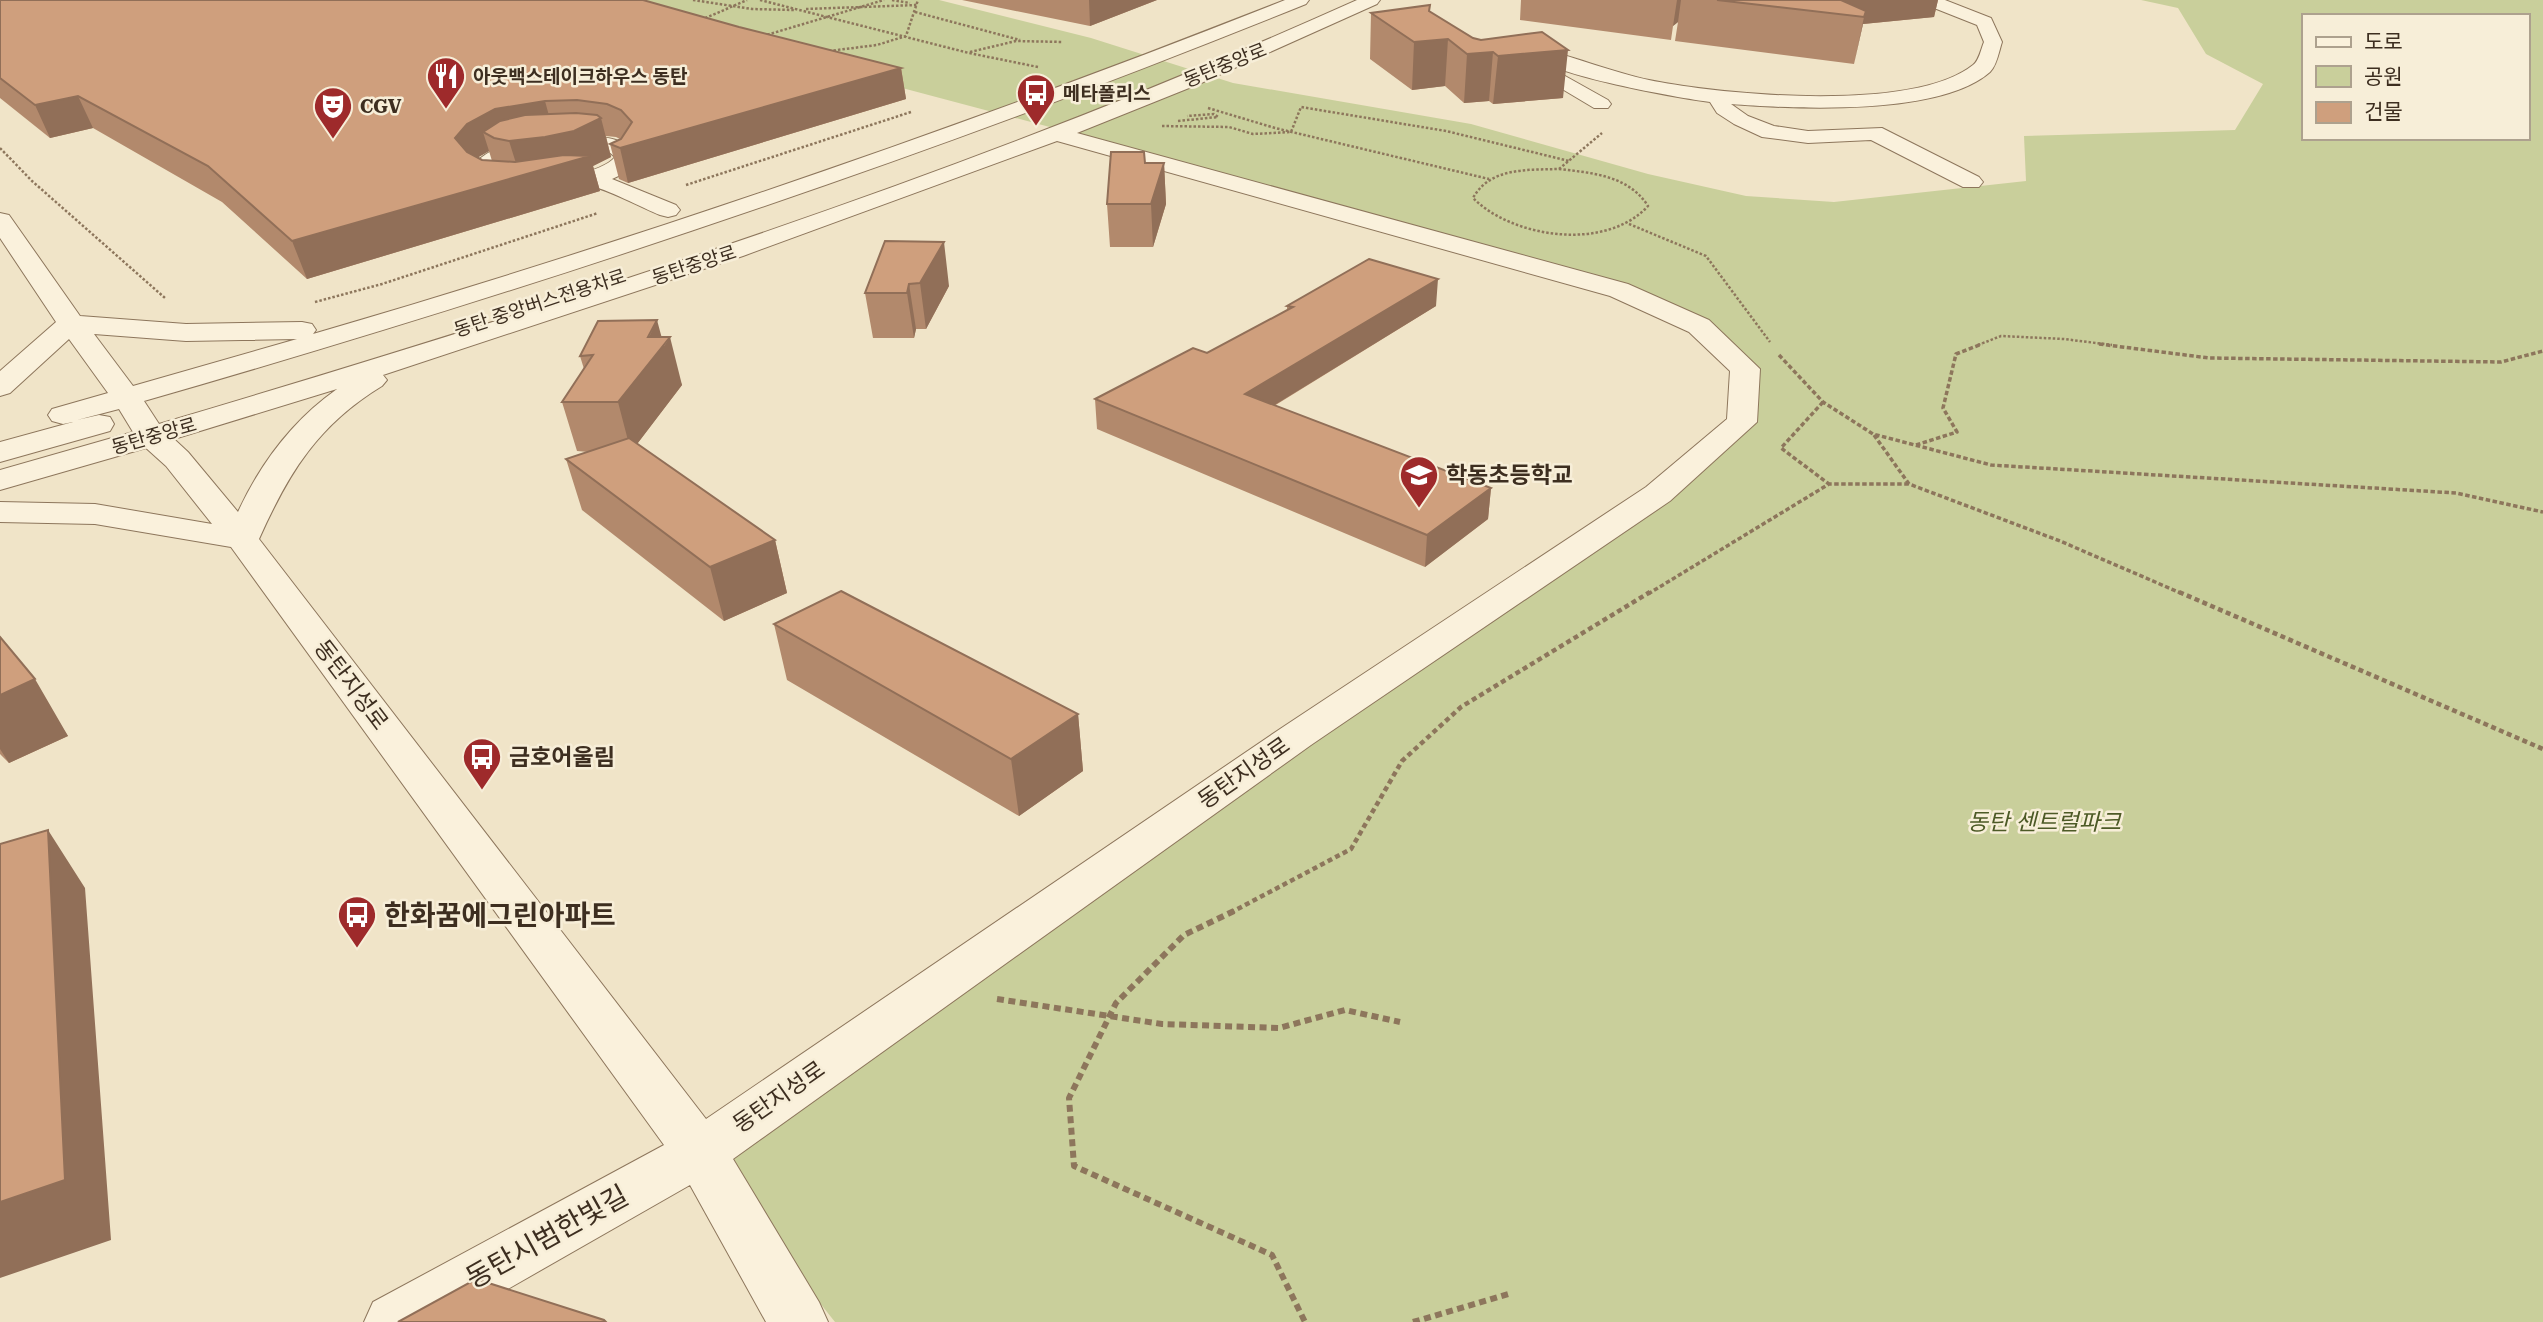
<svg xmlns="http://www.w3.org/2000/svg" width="2543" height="1322" viewBox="0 0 2543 1322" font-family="'Roboto Serif','Noto Sans KR',serif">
	<rect width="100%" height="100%" fill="#f0e4c8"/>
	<path fill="#c9cf9b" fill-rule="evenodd" d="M571,0H939L1091,38L1233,83L1471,124L1648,174L1746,196L1834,202L2026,181L2024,136L2235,130L2263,84L2206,54L2178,8L2141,0H2543V1322H835L700,1152L1742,422L1744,370L1699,326L1619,290L1091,138ZM2303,16H2527V138H2303Z"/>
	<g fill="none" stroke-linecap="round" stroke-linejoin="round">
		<g stroke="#8d765c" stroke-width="2">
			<path id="minor" d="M1285,0H1309L1306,4C926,158 538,288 144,401L159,424C566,303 970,174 1357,0H1380L1377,4L1199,84L1077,133L1628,284L1709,320L1760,369L1757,422L1670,501L1311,745L733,1159L819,1302L828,1322H766L690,1185L450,1322H364L373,1302L664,1145L231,547L95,524L0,522V502L95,504L212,524L166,466L146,448L0,490V470L133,432L119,409L77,420L99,415L110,417L114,424L110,431L0,462V442L73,422L63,424L52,421L48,415L52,409L108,393L69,339L10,393L0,396V371L56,322L0,238V213L9,215L80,316L186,324L302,322L312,324L316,330L313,334C642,238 966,126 1285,0ZM1057,141L1610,296L1689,332L1730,371L1727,419L1646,487L1283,727L706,1119L259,539C289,472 318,425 382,386L387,380L383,375L743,256ZM94,334L186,341L297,339L133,386ZM337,389C293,420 260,464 238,512L188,452L174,439Z
				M1921,0H1945L1991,18L2002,42C1999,51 1997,65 1990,72C1940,116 1796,109 1731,104L1748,116L1774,126L1808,131L1882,128L1979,177L1983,182L1979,187H1963L1871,140L1808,143L1762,137L1734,124L1717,113L1710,102C1680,98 1548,75 1533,55L1542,49C1578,58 1612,72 1649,80C1722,95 1913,113 1973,65C1979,61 1981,49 1984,42L1977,25L1924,4Z
				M1549,67L1608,100L1611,104L1608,108H1594L1542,77L1539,73L1542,69Z
				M586,136C606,137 626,138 638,156L627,172L612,179L676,205L680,210L676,215L668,217L660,215C644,209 604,187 589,186C549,185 498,216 468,172C492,136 547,136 586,136ZM586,149L608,151L615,157C603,173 541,184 521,183C510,183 499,179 491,171C512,147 557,149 586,149Z"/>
		</g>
		<path stroke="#8d765c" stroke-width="2.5" stroke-dasharray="2.5 2" stroke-linecap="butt" d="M693,0L752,9L794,10
			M760,0L969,53L1038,67
			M892,0L910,3
			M806,9L917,5
			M915,12L1020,40
			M701,20L747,0
			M829,51L877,45L906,36L918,0
			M970,52L1016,41L1063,42
			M1208,108L1275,128L1489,179
			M1178,121L1218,117L1214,114L1187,116
			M1162,126L1229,127L1253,134L1291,132L1301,107L1446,131L1569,161
			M0,148L32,181L165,298
			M1559,169C1592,173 1628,175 1648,206C1607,251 1514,239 1473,198C1490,167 1528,170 1559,169Z
			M1559,169L1602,133
			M686,185L911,112
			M1629,224L1706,256L1770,342
			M315,302L382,284L598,213
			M1978,345L2001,336L2064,339L2112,345"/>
		<path stroke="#8d765c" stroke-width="3.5" stroke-dasharray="4.5 2.5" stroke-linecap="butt" d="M2099,344L2209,358L2501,362L2543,351
			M1779,355L1823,402L1873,434L1991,465L2456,493L2543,512
			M1823,402L1781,448L1829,484
			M1874,435L1909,484L2060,541L2183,594
			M1916,445L1957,432L1943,408L1956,354L1982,344
			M1648,594L1829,484H1909"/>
		<path stroke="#8d765c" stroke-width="4.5" stroke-dasharray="5 3.5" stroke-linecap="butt" d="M2179,592L2543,749
			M1230,913L1351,849L1402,761L1461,707L1650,592"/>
		<path stroke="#8d765c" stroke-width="6" stroke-dasharray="7 4.5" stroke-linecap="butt" d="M1234,911L1184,935L1116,1003L1069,1098L1074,1166L1272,1255L1305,1322
			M997,999L1162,1024L1279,1028L1345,1010L1400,1022
			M1413,1322L1512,1293"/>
		<use href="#minor" fill="#faf1dc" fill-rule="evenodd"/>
		<path stroke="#8d765c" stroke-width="2.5" stroke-dasharray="2.5 2" stroke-linecap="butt" d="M763,36L884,0"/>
	</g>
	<path fill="#b2896c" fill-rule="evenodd" d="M0,0L739,27L901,68L906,99L628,183L619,179L610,144L620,139L616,137L606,136L611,157L593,166L600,191L307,279L222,202L93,128L50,138L0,98ZM489,151L492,161L482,160L478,157Z
		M962,0H1157L1090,26Z
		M1521,0H1938L1934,17L1863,24L1854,64L1675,41L1678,22L1673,26L1671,40L1520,20Z
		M1429,11L1563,98L1493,104L1489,101L1464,103L1445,86L1412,90L1370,59L1371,13Z
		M1145,163H1164L1166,204L1153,247H1110L1107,204Z
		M885,241L949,286L926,329H916L914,338H873L865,293Z
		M1287,306H1436L1274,406L1491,488L1488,519L1425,567L1097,429L1095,399L1207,353L1287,311Z
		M661,337L682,385L637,444L775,540L787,593L724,621L582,510L566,459L588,452L577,451L562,402L584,369L580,356Z
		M774,624L1078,714L1083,771L1019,816L787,680Z
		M0,637L68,736L9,763L0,754Z"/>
	<path fill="#916f58" d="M1089,0H1157L1090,26Z
		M1677,0H1681L1678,22L1673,26Z
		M1806,0H1938L1934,17L1863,24L1854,64L1864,17Z
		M1448,39L1445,86L1412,90L1414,42Z
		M1568,50L1563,98L1493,104L1498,56Z
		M1493,52L1489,101L1464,103L1467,54Z
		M901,68L906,99L628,183L620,148Z
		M78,96L93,128L50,138L35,105Z
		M545,101L554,134L601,118L611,157L593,166L600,191L307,279L292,241L520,176L509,141L483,132L489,151L477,158L465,172L455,138L467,124L495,109Z
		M1164,163L1166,204L1153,247L1151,204Z
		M944,242L949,286L926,329L920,283Z
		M1438,279L1436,306L1245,423V394Z
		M909,284L916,329L914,338L907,293Z
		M657,320L664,346L670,337L682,385L631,452L618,402Z
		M1491,488L1488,519L1425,567L1427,535Z
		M775,540L787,593L724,621L710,567Z
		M35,679L68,736L9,763L0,749V695Z
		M1078,714L1083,771L1019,816L1011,759Z
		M48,830L85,888L111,1240L0,1278V1202Z"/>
	<path fill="#cf9f7d" stroke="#916f58" stroke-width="2" d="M0,0H643L739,27L901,68L620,148L610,144L621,139L632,122L621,110L607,104L577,100L545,101L495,109L467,124L455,138L467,152L482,160L515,162L564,155L590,156L292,241L208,166L78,96L35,105L0,78Z
		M1717,0H1841L1866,11L1864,17Z
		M1430,5L1429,11L1473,38L1481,40L1542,32L1568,50L1498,56L1493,52L1467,54L1448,39L1414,42L1371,13Z
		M576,113L597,115L601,118L574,131L545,137L509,141L494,138L483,132L500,121L525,115Z
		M1111,152H1144L1145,163H1164L1151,204H1107Z
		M885,241L944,242L920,283L909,284L907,293H865Z
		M1369,259L1438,279L1245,394L1491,488L1427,535L1095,399L1193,348L1207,353L1293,307L1287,306Z
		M657,320L648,337H670L618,402H562L593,355L580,356L598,321Z
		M629,438L775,540L710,567L566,459Z
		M841,591L1078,714L1011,759L774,624Z
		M0,637L35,679L0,695Z
		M48,830L65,1180L0,1202V844Z
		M476,1279L604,1320L606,1322H398Z"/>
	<defs>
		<g id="restaurant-pin" transform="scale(2.0125)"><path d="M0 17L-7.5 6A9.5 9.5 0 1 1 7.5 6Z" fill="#9e2a2b" stroke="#f7eed8"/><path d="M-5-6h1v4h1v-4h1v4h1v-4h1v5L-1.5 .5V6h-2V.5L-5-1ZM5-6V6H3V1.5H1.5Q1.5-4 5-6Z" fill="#fff"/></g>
		<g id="bus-pin" transform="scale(2.0125)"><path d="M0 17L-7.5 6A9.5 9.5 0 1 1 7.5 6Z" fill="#9e2a2b" stroke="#f7eed8"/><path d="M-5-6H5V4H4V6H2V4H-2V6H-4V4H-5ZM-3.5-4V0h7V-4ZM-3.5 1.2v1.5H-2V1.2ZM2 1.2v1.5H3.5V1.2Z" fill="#fff"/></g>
		<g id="theatre-pin" transform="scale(2.0125)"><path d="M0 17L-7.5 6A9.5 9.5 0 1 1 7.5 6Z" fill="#9e2a2b" stroke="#f7eed8"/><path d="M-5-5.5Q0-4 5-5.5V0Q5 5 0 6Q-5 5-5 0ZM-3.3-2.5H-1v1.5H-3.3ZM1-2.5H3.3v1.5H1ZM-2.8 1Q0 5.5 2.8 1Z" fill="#fff"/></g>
		<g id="school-pin" transform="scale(2.0125)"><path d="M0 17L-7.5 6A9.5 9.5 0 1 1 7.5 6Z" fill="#9e2a2b" stroke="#f7eed8"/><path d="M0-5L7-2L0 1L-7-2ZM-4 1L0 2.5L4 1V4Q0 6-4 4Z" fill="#fff"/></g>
	</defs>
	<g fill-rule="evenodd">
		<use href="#restaurant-pin" x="446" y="76"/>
		<use href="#bus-pin" x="1036" y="93"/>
		<use href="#theatre-pin" x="333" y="106"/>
		<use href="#school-pin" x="1419" y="475"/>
		<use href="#bus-pin" x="482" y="757"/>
		<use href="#bus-pin" x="357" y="915"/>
	</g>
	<g text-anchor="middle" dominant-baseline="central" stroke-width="5" stroke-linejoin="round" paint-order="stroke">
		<g font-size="19" fill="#3d2e20" stroke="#f7eed8">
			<text transform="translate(1225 65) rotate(-22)">동탄중앙로</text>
			<text transform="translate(694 265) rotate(-18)">동탄중앙로</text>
			<text transform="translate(540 303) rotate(-18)">동탄 중앙버스전용차로</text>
			<text transform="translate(154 436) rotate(-16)">동탄중앙로</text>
		</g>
		<g font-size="19" font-weight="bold" fill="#3d2e20" stroke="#f7eed8" text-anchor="start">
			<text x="473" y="76">아웃백스테이크하우스 동탄</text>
			<text x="1063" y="93">메타폴리스</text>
			<text x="360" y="106">CGV</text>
		</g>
		<g font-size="23" font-weight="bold" fill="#3d2e20" stroke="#f7eed8" text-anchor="start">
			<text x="1446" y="475">학동초등학교</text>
			<text x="509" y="757">금호어울림</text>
		</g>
		<g font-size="23" fill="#3d2e20" stroke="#f7eed8">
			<text transform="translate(351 685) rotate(53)">동탄지성로</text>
			<text transform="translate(1244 773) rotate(-35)">동탄지성로</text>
			<text transform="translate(779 1097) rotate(-35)">동탄지성로</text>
		</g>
		<g font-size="23" font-style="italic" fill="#4d5a26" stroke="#f7eed8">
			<text x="2044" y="822">동탄 센트럴파크</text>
		</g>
		<g font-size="28" font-weight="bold" fill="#3d2e20" stroke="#f7eed8" text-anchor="start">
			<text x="384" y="915">한화꿈에그린아파트</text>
		</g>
		<g font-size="28" fill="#3d2e20" stroke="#f7eed8">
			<text transform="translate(547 1237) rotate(-29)">동탄시범한빛길</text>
		</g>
	</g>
	<rect x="2302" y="14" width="228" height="126" fill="#f7eed8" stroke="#ada18e" stroke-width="2"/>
	<rect x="2316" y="37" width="35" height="10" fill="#faf1dc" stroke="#ada18e" stroke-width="2"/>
	<text x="2364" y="49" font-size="21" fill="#3d2e20">도로</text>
	<rect x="2316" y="66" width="35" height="21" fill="#c9cf9b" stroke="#ada18e" stroke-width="2"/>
	<text x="2364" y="84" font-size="21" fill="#3d2e20">공원</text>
	<rect x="2316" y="102" width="35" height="21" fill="#cf9f7d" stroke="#ada18e" stroke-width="2"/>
	<text x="2364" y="119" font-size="21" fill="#3d2e20">건물</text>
</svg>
